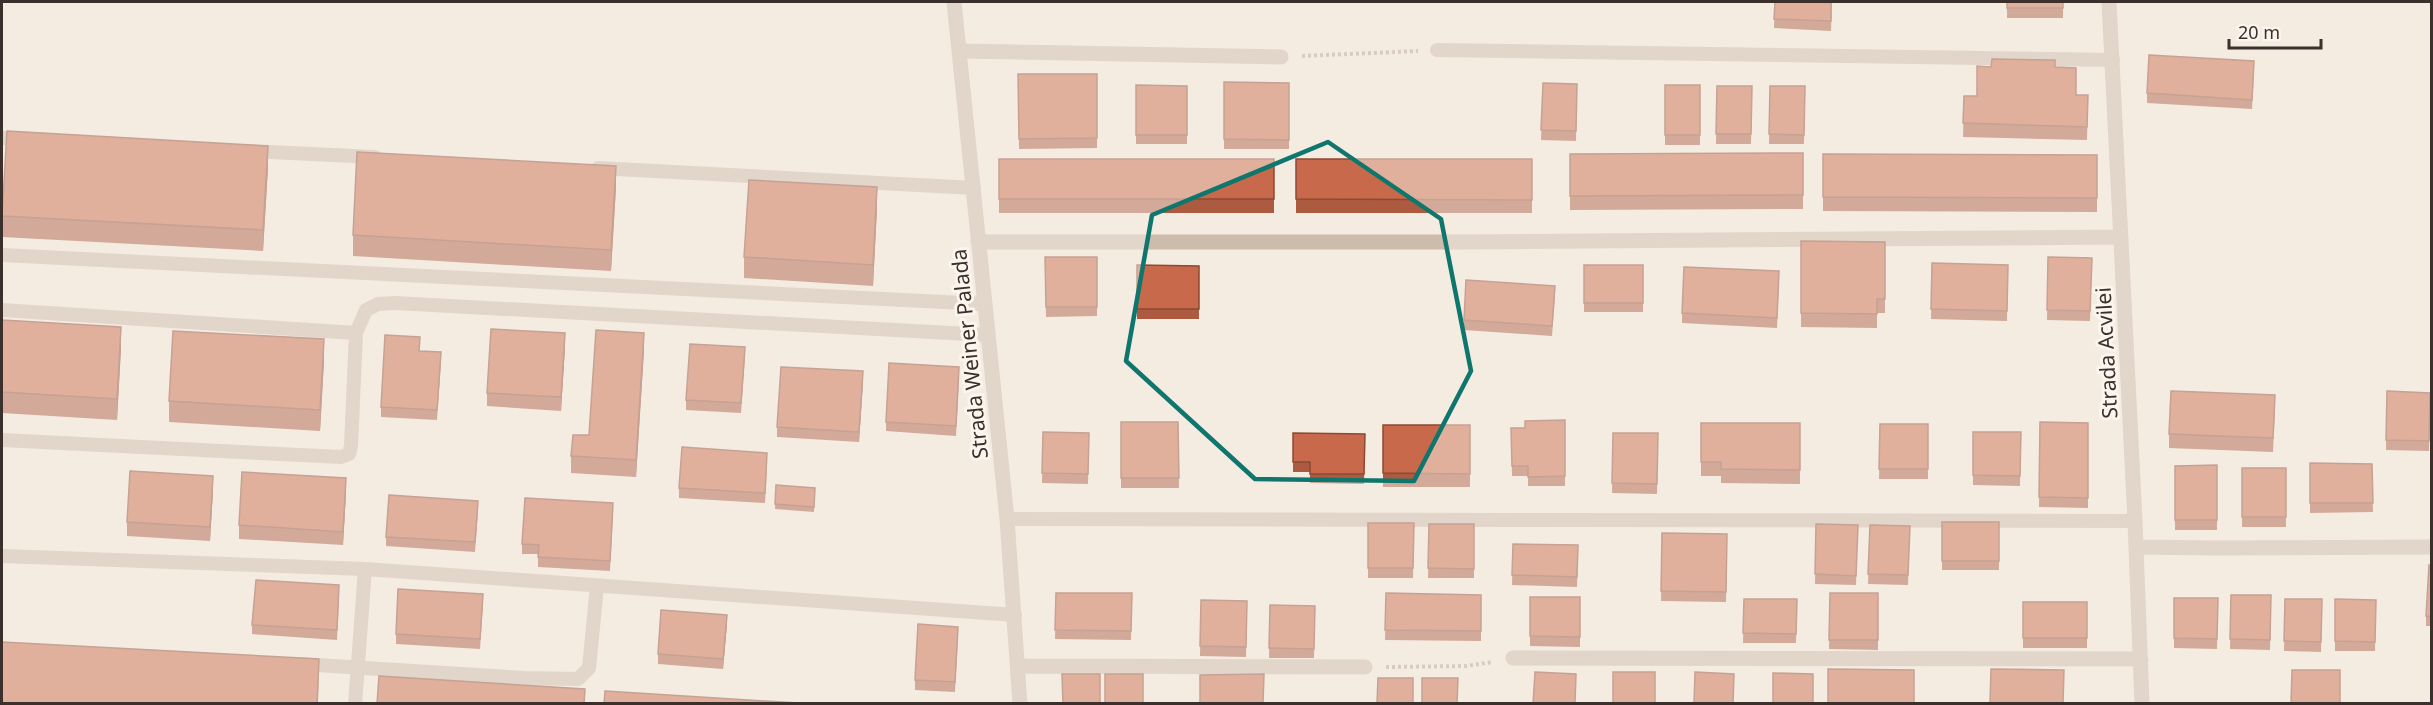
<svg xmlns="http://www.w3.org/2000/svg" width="2433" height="705" viewBox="0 0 2433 705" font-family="'Noto Sans',sans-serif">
	<rect width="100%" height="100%" fill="#f4ebe1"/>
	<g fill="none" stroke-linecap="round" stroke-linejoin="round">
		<path stroke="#b9a596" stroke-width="4" stroke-dasharray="3 3" stroke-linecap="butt" d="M1302,56L1418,51
			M1386,667L1466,666L1492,662"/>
		<path stroke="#cdbbac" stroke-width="14" d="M1437,50L2113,60
			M2,138L25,139
			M251,151L375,157
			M598,168L974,188
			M2,255L984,304
			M2,310L356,333
			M2,440L341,457L349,454L351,446L356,333L366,310L378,304L395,303L987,335
			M1007,519L2135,521
			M2,556L365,569L1015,615
			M301,664L524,678L578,679L589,668L597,586
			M355,704L365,569"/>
		<path stroke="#cdbbac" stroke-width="15" d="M954,2L1007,519L1020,704
			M2109,2L2135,521L2142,704
			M959,51L1281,57
			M978,242H1463L2121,237
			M2136,547L2214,548L2432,547
			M1513,658L2141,659
			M1018,666L1365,667"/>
	</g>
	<path fill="#ac5a40" d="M1775,2H1832L1831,31L1774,28Z
		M2007,2H2063V18H2007Z
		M2055,67L2076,95H2088L2087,140L1963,137L1964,96H1977Z
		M2254,71L2252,109L2147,103V93Z
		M1018,74H1097V148L1019,149Z
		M1224,82L1289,83V149H1224Z
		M1543,83L1577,84L1576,141L1541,140Z
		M1136,85L1187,86V144H1136Z
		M1665,85H1700V145H1665Z
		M1717,86H1752L1751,144H1716Z
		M1770,86H1805L1804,144H1769Z
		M1803,153V209L1570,210V154Z
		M1823,154L2097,155V212L1823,211Z
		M999,159H1274V213H999Z
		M1296,159H1532V213H1296Z
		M268,167L263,251L2,237V216Z
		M616,187L611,271L353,256V235Z
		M877,208L873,286L744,278V257Z
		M1801,241L1885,242V313H1877V328L1801,327Z
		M1045,257H1097V316L1046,317Z
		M2048,257L2092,258L2090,321L2047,320Z
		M1932,263L2008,265L2007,321L1931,319Z
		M1137,265L1199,266V319H1137Z
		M1584,265H1643V312H1584Z
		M1779,281L1777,328L1682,323V313Z
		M1555,296L1552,336L1464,330V320Z
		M2,320L121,348L117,420L2,413Z
		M565,347L561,411L487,406V393Z
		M644,350L636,477L571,473V456L589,435Z
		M419,351L441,362L437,420L381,417V407Z
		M745,357L741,413L686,410V400Z
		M324,361L320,431L169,422V401Z
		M959,377L956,436L886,431V422Z
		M863,381L859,442L777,437V427Z
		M2387,391L2430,393L2429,451L2386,450Z
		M2275,409L2273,452L2169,448V434Z
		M1565,420V486H1528V476H1512L1511,428H1525Z
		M1121,422H1178L1179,488H1121Z
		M2040,422L2088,423V508L2039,507Z
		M1800,423V484L1721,483V476H1701V462Z
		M1880,424H1928V479H1879Z
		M1383,425H1470V487H1383Z
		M1043,432L1089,433L1088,484L1042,483Z
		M1973,432H2021L2020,486L1973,485Z
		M1293,433L1365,434L1364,484L1310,483V472H1293Z
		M1613,433H1658L1657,494L1612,493Z
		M767,463L765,503L679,498V488Z
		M2310,463L2372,464L2373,512L2310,513Z
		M2217,465V530H2175V466Z
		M2242,468H2286V527H2242Z
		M776,485L815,488L814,512L775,509Z
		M213,490L210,541L127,536V522Z
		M346,492L343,545L239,539V525Z
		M478,511L475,552L386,546V537Z
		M613,513L610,571L538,567V554H522V544Z
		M1942,522H1999V570H1942Z
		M1368,523H1414L1413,578H1368Z
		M1429,524H1474V578H1428Z
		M1816,524L1858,525L1856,585L1815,584Z
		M1870,525L1910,526L1908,585L1868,584Z
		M1662,533L1727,534L1726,602L1661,601Z
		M1513,544L1578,545L1577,587L1512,585Z
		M2432,566V626H2426V616Z
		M1056,593H1132L1131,640L1055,639Z
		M1386,593L1481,595V641L1385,640Z
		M1830,593H1878V650L1829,649Z
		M339,595L337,640L252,634V625Z
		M2231,595H2271L2270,650L2230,649Z
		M1530,597H1580V647L1530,646Z
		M2174,598H2218L2217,649L2174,648Z
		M1744,599H1797L1796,643H1743Z
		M2285,599H2322L2321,652L2284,651Z
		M2335,599L2376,600L2375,651H2335Z
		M1201,600L1247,601L1246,657L1200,656Z
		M2023,602H2087V648H2023Z
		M483,604L480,649L396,644V634Z
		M1270,605L1315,606L1314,658H1269Z
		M727,624L723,669L658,664V654Z
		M958,637L955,692L915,690V680Z"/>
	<path fill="#8c4a34" d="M268,146V167L263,251V230Z
		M616,166V187L611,271V250Z
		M877,187V208L873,286V265Z
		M121,327V348L117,420V399Z
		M565,333V347L561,411V397Z
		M644,333V350L636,477V460Z
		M324,339V361L320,431V410Z
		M863,371V381L859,442V432Z
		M213,476V490L210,541V527Z
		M346,478V492L343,545V532Z
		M727,615V624L723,669V659Z
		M319,659L318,704H317Z"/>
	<path fill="#c8694b" stroke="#8c4a34" stroke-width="1.5" d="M1775,2H1831V21L1774,19Z
		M2007,2H2063V8H2007Z
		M2149,55L2254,61L2252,100L2147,93Z
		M1992,59L2055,60V67L2076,68V95H2088L2087,127L1963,123L1964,96H1977V66L1991,67Z
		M1018,74H1097V138L1019,139Z
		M1224,82L1289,83V140L1224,139Z
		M1543,83L1577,84L1576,131L1541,130Z
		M1136,85L1187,86V135H1136Z
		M1665,85H1700V135H1665Z
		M1717,86H1752L1751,134H1716Z
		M1770,86H1805L1804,135L1769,134Z
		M7,131L268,146L263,230L2,216Z
		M357,152L616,166L611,250L353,235Z
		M1803,153V195L1570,196V154Z
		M1823,154L2097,155V198L1823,197Z
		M999,159H1274V199H999Z
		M1296,159H1532V200L1296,199Z
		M749,180L877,187L873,265L744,257Z
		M1801,241L1885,242V299H1877V314L1801,313Z
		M1045,257H1097V307H1046Z
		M2048,257L2092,258L2090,311L2047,310Z
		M1932,263L2008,265L2007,311L1931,309Z
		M1137,265L1199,266V309H1137Z
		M1584,265H1643V303H1584Z
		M1684,267L1779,271L1777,318L1682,313Z
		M1466,280L1555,286L1552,326L1464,320Z
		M2,320L121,327L117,399L2,392Z
		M491,329L565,333L561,397L487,393Z
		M596,330L644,333L636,460L571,456L573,435H589Z
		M173,331L324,339L320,410L169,401Z
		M385,335L420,337L419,351L441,352L437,410L381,407Z
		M690,344L745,347L741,403L686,400Z
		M889,363L959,367L956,426L886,422Z
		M781,367L863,371L859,432L777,427Z
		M2171,391L2275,395L2273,438L2169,434Z
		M2387,391L2430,393L2429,441L2386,440Z
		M1565,420V476L1528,477V466H1512L1511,428H1525V421Z
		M1121,422H1178L1179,478H1121Z
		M2040,422L2088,423V498L2039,497Z
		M1701,423H1800V470L1721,469V462H1701Z
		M1880,424H1928V469H1879Z
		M1383,425H1470V474L1383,473Z
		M1043,432L1089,433L1088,474L1042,473Z
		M1973,432H2021L2020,476L1973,475Z
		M1293,433L1365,434L1364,474H1310V462H1293Z
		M1613,433H1658L1657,484L1612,483Z
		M682,447L767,453L765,493L679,488Z
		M2310,463L2372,464L2373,503H2310Z
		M2217,465V520H2175V466Z
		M2242,468H2286V517H2242Z
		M130,471L213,476L210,527L127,522Z
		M242,472L346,478L343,532L239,525Z
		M776,485L815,488L814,507L775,504Z
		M389,495L478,501L475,542L386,537Z
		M525,498L613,503L610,561L538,557L539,545L522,544Z
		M1942,522H1999V561H1942Z
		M1368,523H1414L1413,568H1368Z
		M1429,524H1474V569L1428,568Z
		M1816,524L1858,525L1856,576L1815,574Z
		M1870,525L1910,526L1908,575L1868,574Z
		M1662,533L1727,534L1726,592L1661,591Z
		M1513,544L1578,545L1577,577L1512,575Z
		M2429,565L2432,566V617L2426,616Z
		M256,580L339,585L337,630L252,625Z
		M398,589L483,594L480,639L396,634Z
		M1056,593H1132L1131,631L1055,630Z
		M1386,593L1481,595V631L1385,630Z
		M1830,593H1878V640H1829Z
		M2231,595H2271L2270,640L2230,639Z
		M1530,597H1580V637L1530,636Z
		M2174,598H2218L2217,639L2174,638Z
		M1744,599H1797L1796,634L1743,633Z
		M2285,599H2322L2321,642L2284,641Z
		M2335,599L2376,600L2375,642L2335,641Z
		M1201,600L1247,601L1246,647L1200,646Z
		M2023,602H2087V638H2023Z
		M1270,605L1315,606L1314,649L1269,648Z
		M661,610L727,615L723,659L658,654Z
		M918,624L958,627L955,682L915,680Z
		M2,642L319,659L317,704H2Z
		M1828,669L1914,670V704H1828Z
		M1991,669L2064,670L2063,704H1990Z
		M2292,670H2340V704H2291Z
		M1535,672L1576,674L1575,704H1533Z
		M1613,672H1655V704H1613Z
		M1695,672L1734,674L1733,704H1694Z
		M1773,673L1813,674V704H1773Z
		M1062,674H1100V704H1063Z
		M1105,674H1143V704H1105Z
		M1264,674L1263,704H1200V675Z
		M379,676L585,689L584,704H377Z
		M1378,678H1413V704H1377Z
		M1422,678H1458L1457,704H1422Z
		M605,691L798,703V704H604Z"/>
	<path d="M0 0H2433V705H0ZM1328,142L1441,219L1471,371L1414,481L1255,479L1126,361L1152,215Z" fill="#f4ebe1" fill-opacity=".55" fill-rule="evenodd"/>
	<path fill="none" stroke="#0f766e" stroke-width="4.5" stroke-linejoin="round" d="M1328,142L1441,219L1471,371L1414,481L1255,479L1126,361L1152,215Z"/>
	<g text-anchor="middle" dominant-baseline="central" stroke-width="6" stroke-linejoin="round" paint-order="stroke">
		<g font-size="21" fill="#3b302b" stroke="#fbf5ee">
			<text transform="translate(2106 353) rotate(-93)">Strada Acvilei</text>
			<text transform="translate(969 354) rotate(-96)">Strada Weiner Palada</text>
		</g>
	</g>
	<rect width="2433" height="705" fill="none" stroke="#3b302b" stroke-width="6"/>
	<path d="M2229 39v9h92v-9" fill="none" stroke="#3b302b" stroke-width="3"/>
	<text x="2238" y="39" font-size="18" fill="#3b302b" stroke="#fbf5ee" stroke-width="4.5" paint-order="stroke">20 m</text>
</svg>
